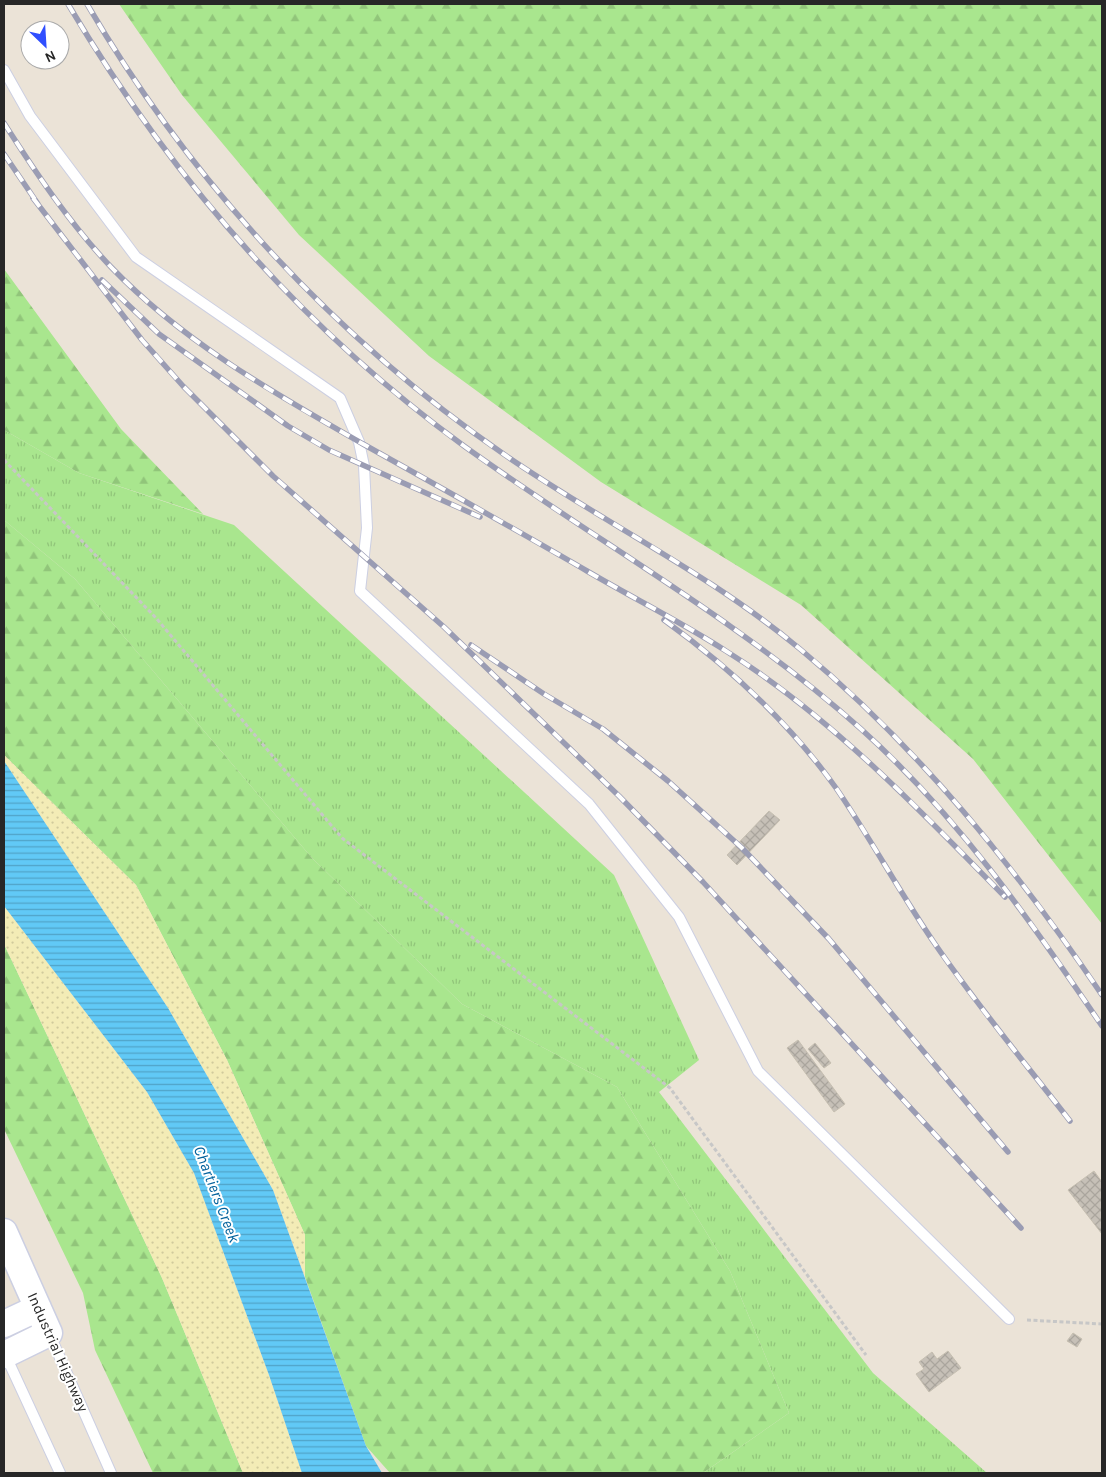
<svg xmlns="http://www.w3.org/2000/svg" width="1106" height="1477" viewBox="0 0 1106 1477" font-family="Karla,sans-serif">
	<defs>
		<pattern id="grass-tufts" width="24" height="20" patternUnits="userSpaceOnUse" patternTransform="scale(1.25)"><rect width="24" height="20" fill="#a9e68e"/><path d="M3 7l-1-3M5 7V3M7 7l1-3M15 17l-1-3M17 17v-4M19 17l1-3" fill="none" stroke="#91c57a"/></pattern>
		<pattern id="forest-firs" width="22" height="20" patternUnits="userSpaceOnUse" patternTransform="scale(1.25)"><rect width="22" height="20" fill="#a9e68e"/><path d="M5 1l3.5 6h-7zM16 11l3.5 6h-7z" fill="#91c57a"/></pattern>
		<pattern id="sand-dots" width="8" height="8" patternUnits="userSpaceOnUse" patternTransform="scale(1.25)"><rect width="8" height="8" fill="#f3ecb6"/><path d="M2 2h.1M6 6h.1" fill="none" stroke="#d0ca9c" stroke-width="1.8" stroke-linecap="round"/></pattern>
		<pattern id="water-rules" width="6" height="5" patternUnits="userSpaceOnUse" patternTransform="scale(1.25)"><rect width="6" height="5" fill="#61c9f6"/><path d="M0 2.5h6" fill="none" stroke="#50a3c7"/></pattern>
		<pattern id="building-cross-hatch" width="8" height="8" patternUnits="userSpaceOnUse" patternTransform="scale(1.25)"><rect width="8" height="8" fill="#c6c0b7"/><path d="M0 0l8 8M0 8l8-8" fill="none" stroke="#aaa59d"/></pattern>
	</defs>
	<rect width="100%" height="100%" fill="#ebe3d7"/>
	<path fill="url(#grass-tufts)" d="M4,430L79,473L234,525L614,875L699,1060L659,1092L873,1373L987,1473H703L789,1413L730,1271L617,1087L462,1004L312,858L75,579L4,520Z"/>
	<path fill="url(#forest-firs)" d="M119,4H1102V924L973,759L801,605L601,482L429,356L299,235L182,95Z
		M4,269L121,429L203,514L79,473L4,430Z
		M4,520L75,579L312,858L462,1004L617,1087L730,1271L789,1413L703,1473H390L366,1446L305,1277V1235L227,1060L136,885L4,755Z
		M4,944L162,1278L243,1473H153L95,1350L83,1293L4,1129Z"/>
	<path fill="url(#sand-dots)" d="M4,755L136,885L227,1060L305,1235V1277L273,1190L168,1008L4,761Z
		M4,906L147,1092L194,1173L269,1375L302,1473H243L162,1278L4,944Z"/>
	<path fill="url(#water-rules)" d="M4,761L168,1008L273,1190L366,1446L382,1473H302L269,1375L194,1173L147,1092L4,906Z"/>
	<path fill="url(#building-cross-hatch)" stroke="#c6bfb1" d="M769,811L780,820L737,865L727,855Z
		M798,1040L845,1104L834,1112L787,1048Z
		M815,1043L831,1063L824,1068L808,1049Z
		M1094,1171L1102,1182V1234L1068,1190Z
		M1073,1333L1082,1339L1077,1347L1067,1341Z
		M948,1351L961,1368L929,1392L916,1374L924,1369L919,1362L932,1352L937,1359Z"/>
	<g fill="none" stroke-linecap="round" stroke-linejoin="round">
		<g stroke="#cccfe2" stroke-width="12">
			<path id="service" d="M4,70L30,116L136,257L340,398L359,442L364,466L367,528L360,591L589,804L679,917L758,1071L1009,1319
				M49,1333L111,1473
				M5,1354L60,1473"/>
		</g>
		<g stroke="#cccfe2" stroke-width="29">
			<path id="tertiary" d="M4,1232L49,1333L4,1355
				M4,1324L38,1308"/>
		</g>
		<path stroke="#c7c7c7" stroke-width="3" stroke-dasharray="4 2.5" stroke-linecap="butt" d="M4,460L156,618L342,838L670,1088L866,1355
			M1027,1320L1102,1324"/>
		<use href="#service" stroke="#fff" stroke-width="10"/>
		<use href="#tertiary" stroke="#fff" stroke-width="26"/>
		<g stroke="#9a9cb3" stroke-width="5.5">
			<path id="rail" d="M68,4C170,176 302,328 464,446C596,541 739,620 861,729C957,815 1030,920 1102,1026
				M87,4C191,182 335,338 505,455C602,522 709,573 800,649C919,748 1016,868 1102,995
				M4,123C36,173 70,224 111,267C183,342 274,393 363,444C438,486 513,528 587,571C633,598 681,622 726,651C830,716 920,810 1005,897
				M4,154L38,204
				M33,198L142,340L183,386L273,476L444,627L619,796L703,882L1021,1228
				M102,280L159,334L288,426L329,450L480,517
				M664,620C729,667 789,722 836,788C871,839 900,893 935,944C977,1005 1025,1063 1070,1121
				M471,645L544,694L603,729L668,781L742,848L829,939L1008,1152"/>
		</g>
		<use href="#rail" stroke="#fff" stroke-width="4" stroke-dasharray="11" stroke-linecap="butt"/>
	</g>
	<g text-anchor="middle" dominant-baseline="central" stroke-width="4" stroke-linejoin="round" paint-order="stroke">
		<g font-size="15" fill="#272727" stroke="#fff">
			<text transform="translate(58 1352) rotate(66)">Industrial Highway</text>
		</g>
		<g font-size="16" font-style="italic" fill="#05639d" stroke="#fff">
			<text transform="translate(217 1194) rotate(69)">Chartiers Creek</text>
		</g>
	</g>
	<rect width="1106" height="1477" fill="none" stroke="#272727" stroke-width="10"/>
	<g transform="translate(45 45) rotate(155)"><circle r="24" fill="#ffffff" stroke="#a9a9a9"/>
	<path d="M0-4L9 19L0 12L-9 19Z" fill="#304fff"/>
	<text y="-8" font-size="14" font-weight="bold" text-anchor="middle" fill="#272727">N</text>
	</g>
</svg>
